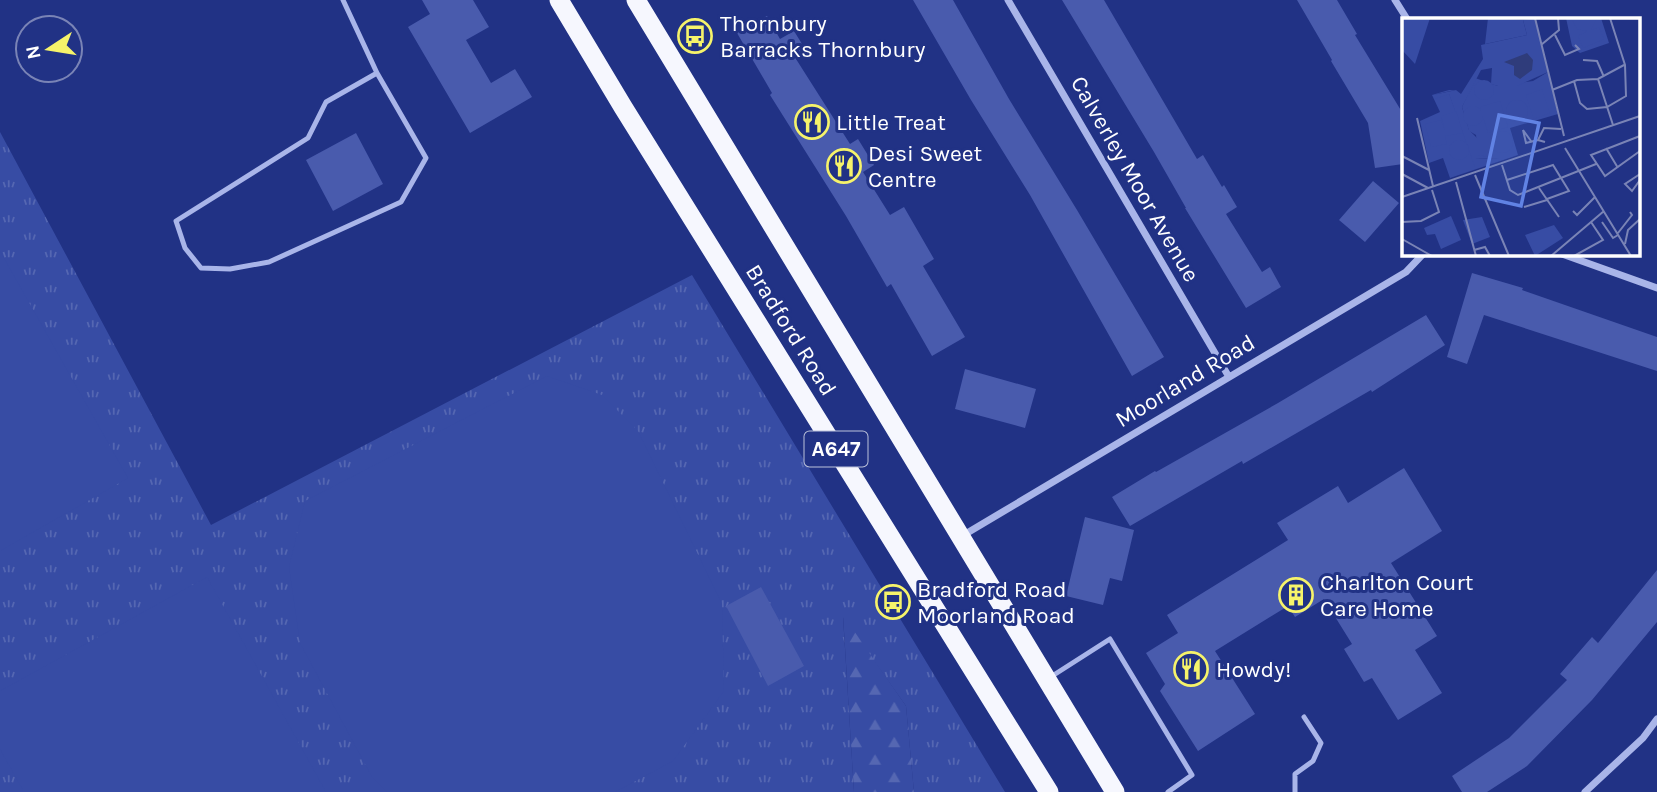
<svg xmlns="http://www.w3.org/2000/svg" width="1657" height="792" viewBox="0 0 1657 792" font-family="Karla,sans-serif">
	<defs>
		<pattern id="grass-tufts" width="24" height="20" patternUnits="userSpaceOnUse" patternTransform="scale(1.75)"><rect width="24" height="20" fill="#374ca4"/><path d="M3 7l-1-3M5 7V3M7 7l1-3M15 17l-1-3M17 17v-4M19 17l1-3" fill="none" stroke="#5567b2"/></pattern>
		<pattern id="forest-firs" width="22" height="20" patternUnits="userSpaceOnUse" patternTransform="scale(1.75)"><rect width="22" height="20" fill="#374ca4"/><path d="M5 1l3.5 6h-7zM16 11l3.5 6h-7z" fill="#5567b2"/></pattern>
	</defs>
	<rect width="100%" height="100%" fill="#213285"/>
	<path fill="url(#grass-tufts)" d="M0,132L211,525L692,275L1005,792H914L906,706L843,617L854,792H0Z"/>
	<path fill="url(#forest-firs)" d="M843,615L906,706L914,792H854Z"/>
	<path fill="#374ca4" d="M0,251L128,478L0,551Z
		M547,376L602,395L638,431L722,604L724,691L673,761L615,792H387L372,777L300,643L289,567L305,501Z
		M207,577L326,792H24L0,749V691Z"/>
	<path fill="#495bad" d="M422,0H473L489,27L466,40L491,83L515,69L532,97L470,133L408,27L430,14Z
		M913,0H953L1009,99L1077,210L1164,357L1132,376L1030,195L971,100Z
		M1062,0H1104L1197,159L1203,155L1222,187L1224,185L1237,207L1226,214L1262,272L1270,267L1281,287L1246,308L1185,208H1186L1154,152Z
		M1297,0H1337L1357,34L1355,35L1402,112L1403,123V164L1375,168L1368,123L1331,61L1332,60Z
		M767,16L780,39L794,31L807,52L796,59L850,144L858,139L874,165L863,172L890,215L904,207L934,259L923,266L965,337L932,356L891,284L887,287L846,216L770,95L772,93L737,33Z
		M356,133L383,184L333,211L306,160Z
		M1373,181L1399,203L1365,242L1339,220Z
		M1472,273L1523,288L1522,290L1657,337V371L1484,315L1467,364L1447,357Z
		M1426,315L1445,345L1372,392L1371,390L1243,464L1242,461L1130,526L1112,497L1155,471L1156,472L1278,403Z
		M965,369L1036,389L1025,428L955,409Z
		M1404,468L1442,531L1391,563L1437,636L1415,650L1442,693L1398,720L1372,678L1364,682L1344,649L1352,644L1324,599L1295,617L1288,606L1215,651L1255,714L1198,751L1160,691L1165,684L1146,653L1178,633L1167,615L1288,540L1277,523L1338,486L1348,503Z
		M1085,517L1134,530L1122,581L1110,578L1103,605L1066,596Z
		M1657,570V622L1592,700L1527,766L1487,792H1462L1452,776L1509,738L1567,680L1560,674L1592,637L1598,643Z
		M761,587L804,666L768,686L726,606Z"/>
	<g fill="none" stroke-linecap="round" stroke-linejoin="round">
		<path stroke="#a9b5e9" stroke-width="5" d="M343,0L377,73L426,158L401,202L269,262L230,269L201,268L185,248L176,221L308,138L326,102L377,73
			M1049,678L1110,639L1192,775L1168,792
			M1295,792V774L1313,761L1321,743L1304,717"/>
		<path stroke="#a9b5e9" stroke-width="7" d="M1008,0L1229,377
			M1395,0L1407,19
			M1562,254L1657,288
			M962,536L1406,272L1423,254
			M1585,792L1643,738L1657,719"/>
		<path stroke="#f6f7fe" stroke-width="19" d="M559,0L623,107L1049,792
			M636,0L1115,792"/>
	</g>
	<defs>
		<g id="bus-ring" transform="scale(1.75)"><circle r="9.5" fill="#213285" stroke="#f6f36a" stroke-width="1.5"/><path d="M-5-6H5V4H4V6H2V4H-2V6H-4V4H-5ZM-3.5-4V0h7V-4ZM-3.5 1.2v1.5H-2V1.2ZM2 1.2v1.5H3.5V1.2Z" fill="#f6f36a"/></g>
		<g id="restaurant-ring" transform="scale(1.75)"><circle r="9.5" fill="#213285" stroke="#f6f36a" stroke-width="1.5"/><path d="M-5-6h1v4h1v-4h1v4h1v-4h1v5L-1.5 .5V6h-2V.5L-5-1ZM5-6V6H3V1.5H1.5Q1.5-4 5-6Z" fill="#f6f36a"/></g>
		<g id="building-ring" transform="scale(1.75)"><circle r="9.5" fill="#213285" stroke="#f6f36a" stroke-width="1.5"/><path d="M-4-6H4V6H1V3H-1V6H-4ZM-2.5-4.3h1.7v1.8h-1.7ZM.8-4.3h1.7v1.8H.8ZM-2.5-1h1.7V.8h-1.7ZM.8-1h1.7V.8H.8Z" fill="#f6f36a"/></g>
	</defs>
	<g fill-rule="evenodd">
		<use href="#bus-ring" x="695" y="36"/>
		<use href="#restaurant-ring" x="812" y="122"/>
		<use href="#restaurant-ring" x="844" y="166"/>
		<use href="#building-ring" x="1296" y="595"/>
		<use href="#bus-ring" x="893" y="602"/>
		<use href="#restaurant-ring" x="1191" y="669"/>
	</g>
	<g text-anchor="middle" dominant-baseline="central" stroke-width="6" stroke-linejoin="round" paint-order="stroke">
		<rect fill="#213285" stroke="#bcc2da" stroke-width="2" x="804.5" y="431.5" width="63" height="35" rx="5"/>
		<g font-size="21" font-weight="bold" fill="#fff">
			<text x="836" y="449">A647</text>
		</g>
		<g font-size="23" fill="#fff" stroke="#213285" text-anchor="start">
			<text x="720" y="23">Thornbury<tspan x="720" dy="26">Barracks Thornbury</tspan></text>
			<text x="836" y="122">Little Treat</text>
			<text x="868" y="153">Desi Sweet<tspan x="868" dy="26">Centre</tspan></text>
			<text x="1320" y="582">Charlton Court<tspan x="1320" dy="26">Care Home</tspan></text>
			<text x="917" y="589">Bradford Road<tspan x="917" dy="26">Moorland Road</tspan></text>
			<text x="1216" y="669">Howdy!</text>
		</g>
		<g font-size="23" fill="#fff" stroke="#213285">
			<text transform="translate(1135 179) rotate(60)">Calverley Moor Avenue</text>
			<text transform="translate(791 330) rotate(58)">Bradford Road</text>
			<text transform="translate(1185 381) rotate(-31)">Moorland Road</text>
		</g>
	</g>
	<g transform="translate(1402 18)">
		<rect width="238" height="238" fill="#213285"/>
		<path d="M0,0H28L13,46L0,32ZM86,0L121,2L125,17L83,26ZM164,0H199L207,25L178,35L170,28ZM146,54L156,96L108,110L116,137L48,160L41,140L27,145L18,103L38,94L30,77L40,74L47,72H53L59,76L53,72L31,77L47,75L73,146V140L96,141L76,138L74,117L67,113L60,89L73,60L96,68L131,63ZM152,207L161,220L133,238L123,217Z" fill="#374ca4"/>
		<path d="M133,0L146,54L115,68H96L89,66L90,50L79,52L60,89L67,112L76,121V137L97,141L73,140V149L47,76L33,81L31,77L54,72L59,76L81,41L79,27L125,17L121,2Z" fill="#374ca4"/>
		<path d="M169,0H195L189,12L197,9L202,21L181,30L176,18L185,13L175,11ZM72 72a10 10 0 1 1 20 0a10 10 0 1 1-20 0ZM140,71L148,95L132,101L124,77ZM104 93a11 11 0 1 1 22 0a11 11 0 1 1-22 0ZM98,83L106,109L86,115L78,89ZM61 98a10 10 0 1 1 20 0a10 10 0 1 1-20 0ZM54,93L61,115L43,118L45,126L29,129L23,106L39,102L43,112L39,98ZM89 124a11 11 0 1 1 22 0a11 11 0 1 1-22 0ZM47 132a10 10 0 1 1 20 0a10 10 0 1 1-20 0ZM49,198L59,222L39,231L33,216L25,217L22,210ZM80,199L88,219L70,226L61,202Z" fill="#374ca4"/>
		<path d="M125,35L131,42L130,52L118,61L112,57V48L102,44Z" fill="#2f3c7b"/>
		<path fill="none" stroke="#7a84b6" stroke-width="2" d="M133,0L162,118M153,17L163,37L177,31L173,27M139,27L157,12L156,0M181,42L195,43L202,59M196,61L211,107M172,63L178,85L185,91L205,89L224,78L223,47L208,0M150,72L175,62L196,61L222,47M15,100L31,168M238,118L189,137L203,158L238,133M129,123L121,112L124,125L136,122M143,124L136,122L142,110L159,111M163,130L229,238M204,130L216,150M0,138L27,152M100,147L108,172L116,177L194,146M0,156L26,170M238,156L223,166L230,173L238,162M73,157L107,238M105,162L151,147L167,173L145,181M54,164L74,238M137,170L157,199M0,179L238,98M122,189L145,182M171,193L175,197L193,179M0,204L19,203L37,194L30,172M200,204L211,220L216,217M216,215L230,197L228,194M0,221L30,238M223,226L226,212L238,201M72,232L83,229L88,238M149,238L202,193M172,238L201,222L189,204"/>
		<path fill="#6183e4" fill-opacity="0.15" stroke="#6183e4" stroke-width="3.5" d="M97,97L137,105L119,188L79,179Z"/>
		<rect width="238" height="238" fill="none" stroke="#fff" stroke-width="3.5"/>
	</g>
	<g transform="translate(49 49) rotate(258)"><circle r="33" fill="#213285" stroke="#7a84b6" stroke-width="2"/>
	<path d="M0-5L12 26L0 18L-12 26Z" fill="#f6f36a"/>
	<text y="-10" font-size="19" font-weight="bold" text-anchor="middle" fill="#ffffff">N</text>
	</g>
</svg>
